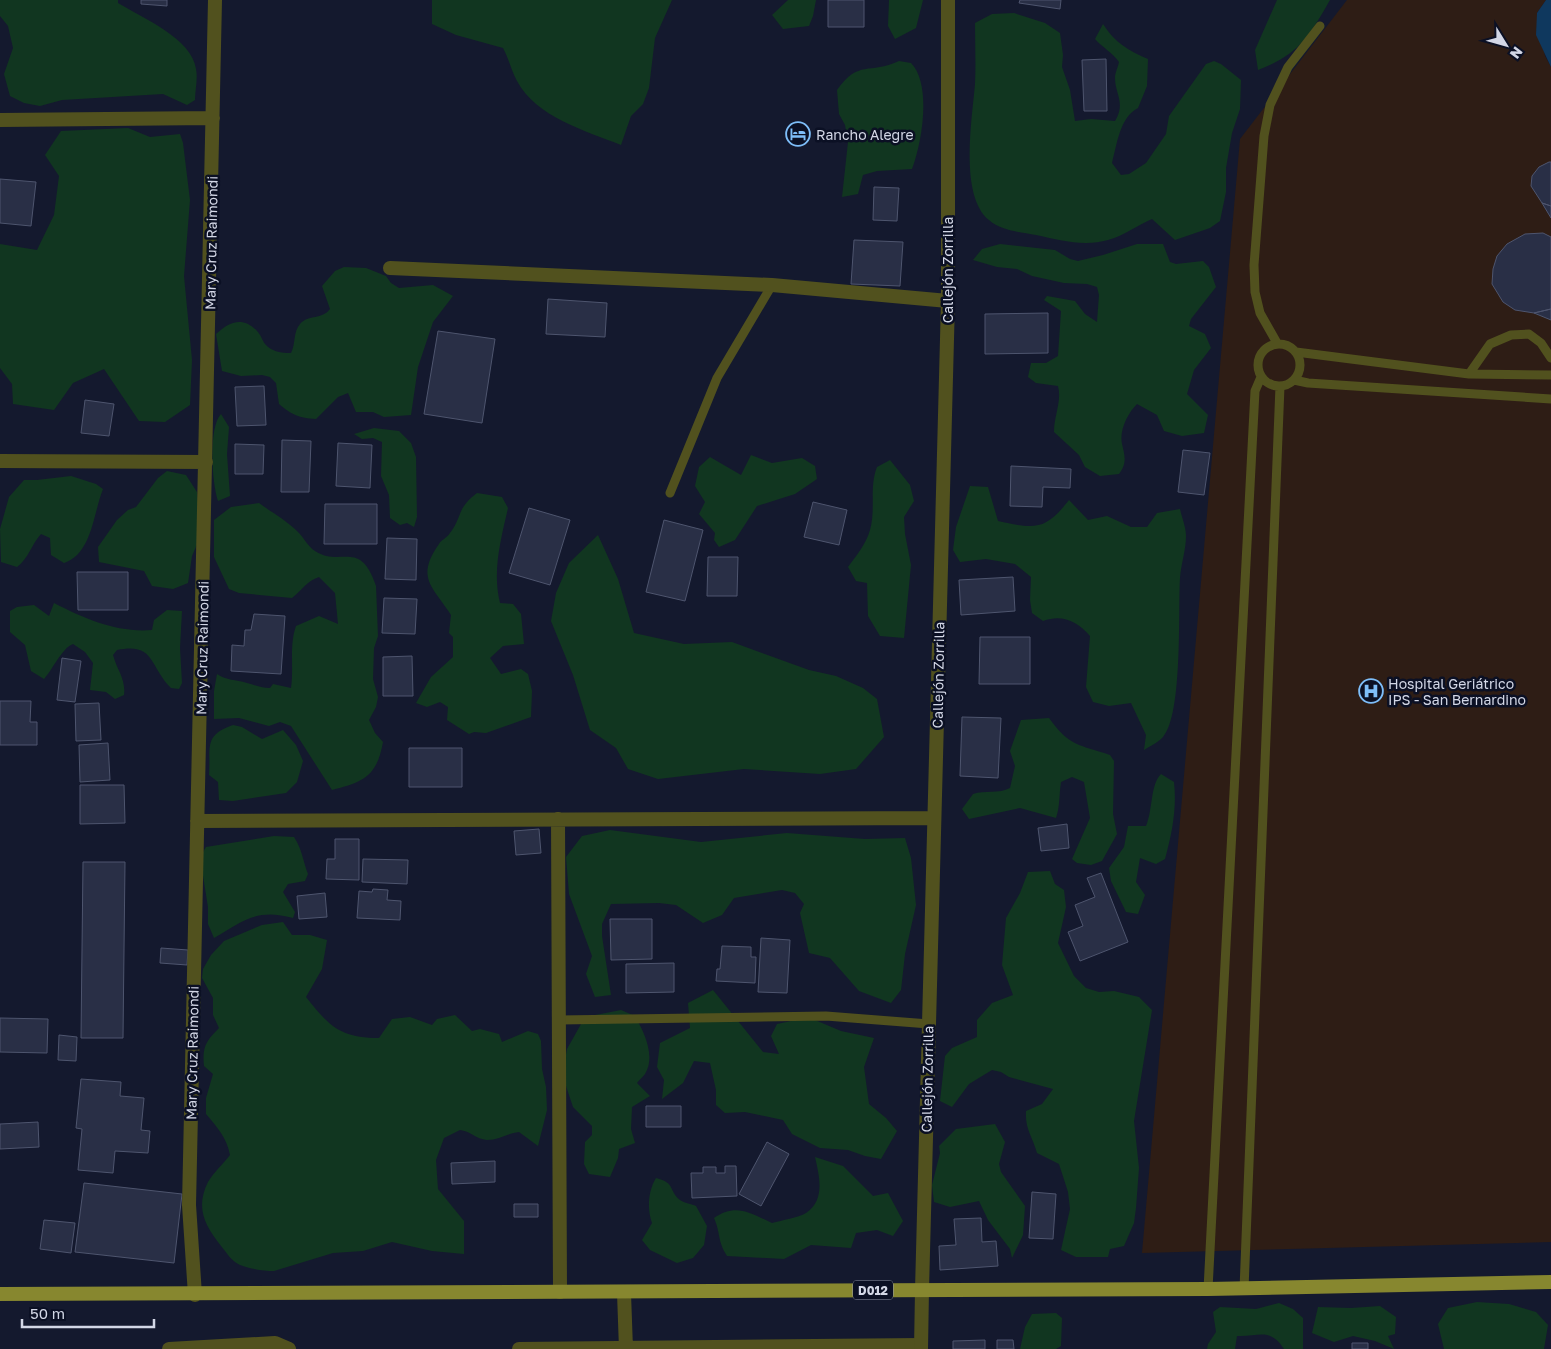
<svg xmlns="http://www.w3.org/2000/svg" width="1551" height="1349" viewBox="0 0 1551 1349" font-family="'Golos Text',sans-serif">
	<rect width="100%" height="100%" fill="#14192e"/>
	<path fill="#2e1d15" d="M1347,0H1546L1537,13L1545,56L1551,67V1242L1142,1253L1240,139Z"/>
	<path fill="#113620" d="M0,0H118V3C142,18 192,38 196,69C198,79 195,91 195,100L187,105L163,94L62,100L40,106L24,103L10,96L4,74L13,48L8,26L0,16Z
		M432,0H672L655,38L649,88L643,104L631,116L621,145C586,131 536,117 517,81C511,70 509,59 503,48L456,35L432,24Z
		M788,0H816L813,16L809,26L783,29L772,15Z
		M889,0H923L916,28L895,39L888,26Z
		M1277,0H1330C1309,37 1298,55 1258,70L1255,50Z
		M1014,13L1045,23L1060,33L1063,55L1062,67L1070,90L1075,121L1091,119L1115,121C1126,103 1115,94 1115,78C1115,73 1118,67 1119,62C1112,52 1103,48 1095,39L1103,24C1114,42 1129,51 1148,59L1147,86L1138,108C1120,117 1117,144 1112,163L1121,175L1129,174L1146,163L1166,134L1169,116L1206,64L1214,61L1221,64L1241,80L1240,109L1232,133L1226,168V192L1220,221L1210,228L1175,240L1152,219C1138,225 1123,236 1108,240C1084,247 1059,240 1036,235C1021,232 1001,231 989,220C959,196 972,119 975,84C976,64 975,43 975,23L992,14Z
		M899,61L911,63C932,84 922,143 912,169L877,171L863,175L858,194L842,197L848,142L845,125L839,114L837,90C859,59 869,75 899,61Z
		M128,128L150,137L180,134L183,143L190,200L184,276L192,360L190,405L165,422L139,421L104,369L73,383L54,410L13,404L12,384L0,368V244L37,250L54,215L59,176L45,155L61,131Z
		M1000,244L1055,250L1070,259L1078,261L1103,255L1137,244H1163L1170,262L1176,264L1203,261L1209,267L1216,287L1191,319L1189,326L1205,334L1211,348L1194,370L1187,394L1208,415L1204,433L1182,436L1164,431L1157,415L1137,404C1128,413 1119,430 1122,444C1125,456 1127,464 1119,474L1100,476L1085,467L1079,455L1054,432C1054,416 1062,401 1058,386L1036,383L1028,377L1031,363H1046L1058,356L1061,311L1044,300L1047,296L1075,301L1085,314L1097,322L1099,295L1097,287L1087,284L1064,283L1032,276L1017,269L997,267L973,260L982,249Z
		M344,267L366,268L386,276L391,283L399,288L433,285L453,296L433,322L418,367L411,415L384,417L373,412H356L348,393L338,397L316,419C299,418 292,415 279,404L276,383L270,377L262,375L241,376L222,371L216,334C228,323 242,315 257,331C261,335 262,340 265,344C272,352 281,353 291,353C296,343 293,332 300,324C309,314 322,320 330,309L322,286L335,271Z
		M221,414L229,427L227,454L230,496L218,501C212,484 208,428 221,414Z
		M374,428L399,431L411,443L416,457L417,517L414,527L407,523L400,525L390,518L389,495L381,476L382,442L373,438L362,439L354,434Z
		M751,455L772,463L802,458L815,466L817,479L795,494L757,506L735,540L719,547L714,540L715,533L699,514L705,502L695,486L699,467L710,457L741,475Z
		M890,460L910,485L914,501L904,517L905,534L911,565L904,638L880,636L868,616L867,583L856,581L848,567C856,556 866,544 870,530C876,509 869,487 877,467Z
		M167,471L186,475L197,492L199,511V540L192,556L188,583L173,589L152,586L144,571L99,562L98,547L117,520L128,510L136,507L158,478Z
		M71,476L96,484L103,489C93,514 92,554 64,563L51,555L50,538L41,534C31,545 29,558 17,567L1,562L0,529L9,497L24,480H37Z
		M970,486L988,487L998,521C1035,529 1045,531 1069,500L1088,520L1107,516L1131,527H1147L1157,513L1180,509C1182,518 1186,527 1186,536C1186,550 1181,564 1180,578C1178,610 1183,714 1163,737C1159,742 1150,746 1144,750L1146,735L1131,703L1109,706L1093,702L1086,687L1090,636C1077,621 1062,614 1043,621L1032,613L1030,600L1031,577L1015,564L986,559L960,562L953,550L956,527Z
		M477,493L502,497L508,508C501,539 492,571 500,603L513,604L521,614L524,644L503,646L490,658L501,674L521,669L528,674L532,691L531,717L486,733L474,732L469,734L447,720L448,707L440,702L427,707L416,703L431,677L453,657V637L449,633L451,615C433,587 415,578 439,544C441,540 447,538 450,533C463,516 456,509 477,493Z
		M259,503C271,512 286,520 297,531C304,537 307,546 315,551C341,568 360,538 376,586L378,636L374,648L373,679L378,697L376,707L369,720L375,733L383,742C377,776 364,782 332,790L291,726L280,722L269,726L239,718L214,719V691L217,674C227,681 235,679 247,683C255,685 260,688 270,688L273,684L291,688C294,667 289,646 296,626L319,616L338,624L335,593L319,577C307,581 302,590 292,598L239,593L229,589L214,557V520L231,507Z
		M598,535L618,579L634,633L684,644L732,642L809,670L836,676L863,688L877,699L884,737L856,769L820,774L744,769L658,779L628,769L616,748L590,730L573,675L551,621L556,593L569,563Z
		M54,603C85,619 118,633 152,630L154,620L167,610L182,611L180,648L182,683L179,689L171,688C149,666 155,642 117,650L113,655C117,670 126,679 124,695L115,699L106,692L90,690L93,663L85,652L73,644C62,648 53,669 44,679L31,671L25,645L10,632V611L17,607L34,605L49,616Z
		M1049,718C1070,747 1078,744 1110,755L1114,761L1113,814L1117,834L1102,861L1091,865L1077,863L1072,859L1090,818L1084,782L1072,777L1061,782C1059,795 1060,806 1056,818L1020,808L969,819L962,809L973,794C985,790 999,794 1010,788L1015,766L1010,751L1021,720Z
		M233,725L242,727L262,739L283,730L296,745L303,761L297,782L286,793L233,801L219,800L218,782L209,775C211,748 203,735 233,725Z
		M1161,774L1174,782C1177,808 1172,834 1165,859L1156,864L1140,858L1136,882L1145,895L1138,914L1126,912L1111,881L1109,868L1124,847L1128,826H1146C1153,810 1150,785 1161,774Z
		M610,830L701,842L787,833L865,839L905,838L911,858L916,905L905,954L901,990L891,1003L859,991L830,958L809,953L800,913L804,904L795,893L782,890L734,898L722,915L703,923L676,905L659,903L611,904L602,924V936L611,995L595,997L586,974L592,956L569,894L566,857L582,836Z
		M274,836L294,837C302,849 303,861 308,874L305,881L288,884L283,892L295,912L293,918C258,908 244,920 214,938L208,924V907L200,857L206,847Z
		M1050,871L1055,884L1064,890L1066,907L1058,943L1074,976L1086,988L1099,992L1114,991L1139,997L1152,1010L1134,1121L1139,1168L1136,1208L1134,1223L1124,1246L1110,1249L1108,1257H1076L1061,1250L1070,1209L1068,1192L1059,1164L1037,1153C1032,1135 1025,1130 1026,1111L1042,1104L1053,1089L1009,1077L1001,1072L992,1070L969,1084L952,1107L940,1101L945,1056L952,1048L977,1037V1020L992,1003L1013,995L1002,965L1006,918L1020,893L1028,872Z
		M283,922L292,935H310L327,940L322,969L306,997C329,1026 340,1038 379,1038L392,1019L410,1017L432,1025L437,1019L455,1015L472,1031L480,1029L499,1034L502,1042L528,1031L538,1034L541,1041L542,1069L546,1087L547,1110L538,1146L519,1132C508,1133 499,1140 487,1140C476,1139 470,1131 460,1130L444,1138L436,1160L438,1189L464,1221V1254L432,1251L392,1242L363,1251L333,1253L274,1271C264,1271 250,1269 240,1265C231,1261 227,1253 221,1246C205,1226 195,1208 208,1182C213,1173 223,1164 230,1155C227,1138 217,1127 206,1114V1098L213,1074L204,1066C202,1047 206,1041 219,1028L213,1015V998L202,978L203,969L211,955L224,941L262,925Z
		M713,990L763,1052L779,1054L771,1036L777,1024L796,1020H815L841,1031L874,1038L864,1067L869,1104L886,1118L897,1131L881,1159L865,1156L848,1150L820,1148L792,1134L783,1120L745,1112L725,1113L716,1105V1090L710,1063L694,1061L683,1083L662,1099L664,1080L657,1067L660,1043L690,1028L688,1003Z
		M621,1010L635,1016C644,1032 656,1056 645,1074C643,1077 639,1080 637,1083L650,1096L632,1107L631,1129L635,1143L619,1149L618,1158L610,1177L589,1174L584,1164L585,1142L592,1135V1126L573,1107L562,1074L567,1049L585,1017Z
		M995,1124L1005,1142L999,1164L1001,1172L1025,1206L1023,1235L1012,1258L1010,1249L988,1220L979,1201L950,1207L934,1202L932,1185L940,1153L939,1146L956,1129Z
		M815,1157L843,1166L873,1196L888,1193L903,1221L893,1236L877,1230L856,1233L851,1248L811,1245L784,1259L727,1256C717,1240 721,1234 714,1218C736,1203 750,1213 772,1223C782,1220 798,1218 806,1213C826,1200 819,1175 815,1157Z
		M656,1178C676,1183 668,1190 680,1200C684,1203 692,1204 696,1206L707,1226L704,1245L693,1258L677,1263L650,1250L642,1240L652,1223C647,1209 648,1191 656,1178Z
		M1477,1302L1509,1304L1536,1312L1548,1325L1544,1349H1444L1438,1324L1448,1308Z
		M1279,1303L1293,1309L1303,1318V1349H1284C1270,1327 1259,1337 1237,1336L1235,1349H1207L1208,1344L1216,1332L1213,1312L1220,1307L1256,1309Z
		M1380,1306L1396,1317L1395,1334L1388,1336L1394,1349L1375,1341L1353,1336L1334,1342L1312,1333L1318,1307L1351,1308Z
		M1056,1313L1062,1318L1061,1346L1056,1349H1020L1025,1327L1032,1314Z"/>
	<path fill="#0f385e" d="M1546,0H1551V67L1536,35L1537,13Z"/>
	<path fill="#292f46" stroke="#4e556e" d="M141,0H167V6L141,4Z
		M828,0H864V27H828Z
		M1020,0H1061L1060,9L1019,3Z
		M1106,59L1107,111H1084L1082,60Z
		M1549,162H1551V206L1542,203L1531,186L1532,176L1539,167Z
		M0,179L36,182L31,226L0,223Z
		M874,187L899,188L897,221L873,220Z
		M1542,203L1551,206V218Z
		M1543,233L1551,237V309L1534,313L1515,310L1503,302L1492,284L1493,269L1497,256L1507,244L1525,234Z
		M854,240L903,242L900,286L851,284Z
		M548,299L607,303L605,337L546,334Z
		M1551,309V320L1534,313Z
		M1048,313V353L985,354V314Z
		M438,331L495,339L482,423L424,414Z
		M264,386L266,425L237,426L235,387Z
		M85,400L114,404L109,436L81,433Z
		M282,440L311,441L309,492H281Z
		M338,443L372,445L370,488L336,486Z
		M235,444L264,445L263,474H235Z
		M1183,450L1210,453L1204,495L1178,492Z
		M1011,466L1071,469L1070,488L1043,487L1042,507L1010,506Z
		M813,502L847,510L839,545L804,537Z
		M325,504H377V544H324Z
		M529,508L570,520L550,585L509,573Z
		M664,520L703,530L685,601L646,592Z
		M387,538L417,539L416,580L385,579Z
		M708,557H738L737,596H707Z
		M77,572H128V610H78Z
		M1013,577L1015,611L961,615L959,580Z
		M384,598L417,599L415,634L382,633Z
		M254,614L285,616L281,674L231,671L232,645L244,646L245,630H251Z
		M980,637H1030V684H979Z
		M412,656L413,696H383V657Z
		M62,658L81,661L75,702L57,700Z
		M0,701H31L30,722H37V745H0Z
		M99,703L101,740L76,741L75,704Z
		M962,717L1001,718L998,778L960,776Z
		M108,743L110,780L80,782L79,745Z
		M409,748H462V787H409Z
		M80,785H124L125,823L80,824Z
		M1067,824L1069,848L1041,851L1038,828Z
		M539,829L541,853L516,855L514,831Z
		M335,839H359V880L326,879L327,859H335Z
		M363,859L408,860L407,884L362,882Z
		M83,862H125L123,1038H81Z
		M1101,873L1128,942L1080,961L1068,932L1083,926L1075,905L1095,897L1087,878Z
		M373,889L388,890L387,900L401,901L400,920L357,918L359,891L372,892Z
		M325,893L327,917L299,919L297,896Z
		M610,919H652V959L611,960Z
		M761,938L790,940L787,993L758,992Z
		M722,946L751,947V957H756L755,983L716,981L717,969H720Z
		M161,948L188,950L187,965L160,963Z
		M674,963V992L626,993V964Z
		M0,1018L48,1019L47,1053L0,1052Z
		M59,1035L77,1037L76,1061L58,1060Z
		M81,1079L121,1082L120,1096L144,1098L141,1130L150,1131L148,1153L115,1151L113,1173L78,1170L82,1129L76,1128Z
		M646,1106H681V1127H646Z
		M38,1122L39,1147L0,1149V1124Z
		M767,1142L789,1154L761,1206L739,1194Z
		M495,1161V1182L452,1184L451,1163Z
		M725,1166H736L737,1196L692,1198L691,1173H703V1167H716V1173H725Z
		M84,1183L182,1194L174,1263L75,1252Z
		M1032,1192L1056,1194L1053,1239L1029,1238Z
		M514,1204H538V1217H514Z
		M981,1218L982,1242L996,1241L998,1266L940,1270L939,1246L956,1245L954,1219Z
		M44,1220L75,1223L71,1253L40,1249Z
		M985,1340V1349H953V1341Z
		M997,1340H1013L1014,1349H997Z
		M1352,1343H1368V1349H1352Z"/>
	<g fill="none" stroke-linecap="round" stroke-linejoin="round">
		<path stroke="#51511e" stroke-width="9" d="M1277,343L1260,313L1255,292L1254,265L1264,136L1270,105L1288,67L1320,26
			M1258 365a21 21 0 1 1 42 0a21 21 0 1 1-42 0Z
			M1296,352L1469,374L1551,375
			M1469,374L1490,344L1511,335L1529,334L1541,343L1551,358
			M1294,380L1308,383L1551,399
			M670,493L717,378L772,285
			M559,1020L826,1016L929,1024
			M1208,1289L1255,391L1261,377
			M1244,1289L1280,386"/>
		<path stroke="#51511e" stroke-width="14" d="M0,120L213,118
			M390,268L772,285L948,301
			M0,461L206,462
			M558,819L560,1292
			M197,821L934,818
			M922,1290L948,301V0
			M624,1293L626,1349
			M195,1295L189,1205L215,0
			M169,1349L275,1343L289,1349
			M519,1349L921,1345"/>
		<path stroke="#51511e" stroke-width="14" d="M921,1349L922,1290"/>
		<path stroke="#87872f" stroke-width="14" d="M0,1294L1208,1289L1551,1282"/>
	</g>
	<defs>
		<g id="hotel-ring" transform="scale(1.25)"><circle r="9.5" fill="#0b1024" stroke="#7ebef9" stroke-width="1.5"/><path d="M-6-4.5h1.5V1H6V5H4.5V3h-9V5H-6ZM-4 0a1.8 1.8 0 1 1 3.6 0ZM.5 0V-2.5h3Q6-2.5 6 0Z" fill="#7ebef9"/></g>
		<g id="hospital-ring" transform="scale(1.25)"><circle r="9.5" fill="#0b1024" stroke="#7ebef9" stroke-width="1.5"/><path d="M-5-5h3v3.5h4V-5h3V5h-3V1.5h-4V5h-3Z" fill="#7ebef9"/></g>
	</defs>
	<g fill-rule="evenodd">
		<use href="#hotel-ring" x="798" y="134"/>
		<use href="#hospital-ring" x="1371" y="691"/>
	</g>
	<g text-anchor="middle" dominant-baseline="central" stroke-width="5" stroke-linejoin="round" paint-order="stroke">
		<rect fill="#0b1024" stroke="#979bac" stroke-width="1" x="853" y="1280.5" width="40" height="19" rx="4"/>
		<g font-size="12" font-weight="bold" fill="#d3d7e6">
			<text x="873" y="1290">D012</text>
		</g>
		<g font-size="14" fill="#d3d7e6" stroke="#0b1024" text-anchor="start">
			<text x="816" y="134">Rancho Alegre</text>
			<text x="1388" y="683">Hospital Geriátrico<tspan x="1388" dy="16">IPS - San Bernardino</tspan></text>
		</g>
		<g font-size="14" fill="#d3d7e6" stroke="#0b1024">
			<text transform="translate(211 243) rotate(-89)">Mary Cruz Raimondi</text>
			<text transform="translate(947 270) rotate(-90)">Callejón Zorrilla</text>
			<text transform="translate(202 648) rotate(-89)">Mary Cruz Raimondi</text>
			<text transform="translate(938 675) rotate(-89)">Callejón Zorrilla</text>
			<text transform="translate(192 1053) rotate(-89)">Mary Cruz Raimondi</text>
			<text transform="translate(927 1079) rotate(-89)">Callejón Zorrilla</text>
		</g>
	</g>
	<g transform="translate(1506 45) rotate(127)" stroke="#0b1024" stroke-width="4" paint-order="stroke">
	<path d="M0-4L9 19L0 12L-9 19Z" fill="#d3d7e6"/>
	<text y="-8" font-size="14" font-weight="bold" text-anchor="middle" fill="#d3d7e6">N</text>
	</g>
	<path d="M22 1319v8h132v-8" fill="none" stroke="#d3d7e6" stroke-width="2.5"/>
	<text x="30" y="1319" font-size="15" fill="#d3d7e6" stroke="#0b1024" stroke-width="4" paint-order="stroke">50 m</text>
</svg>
